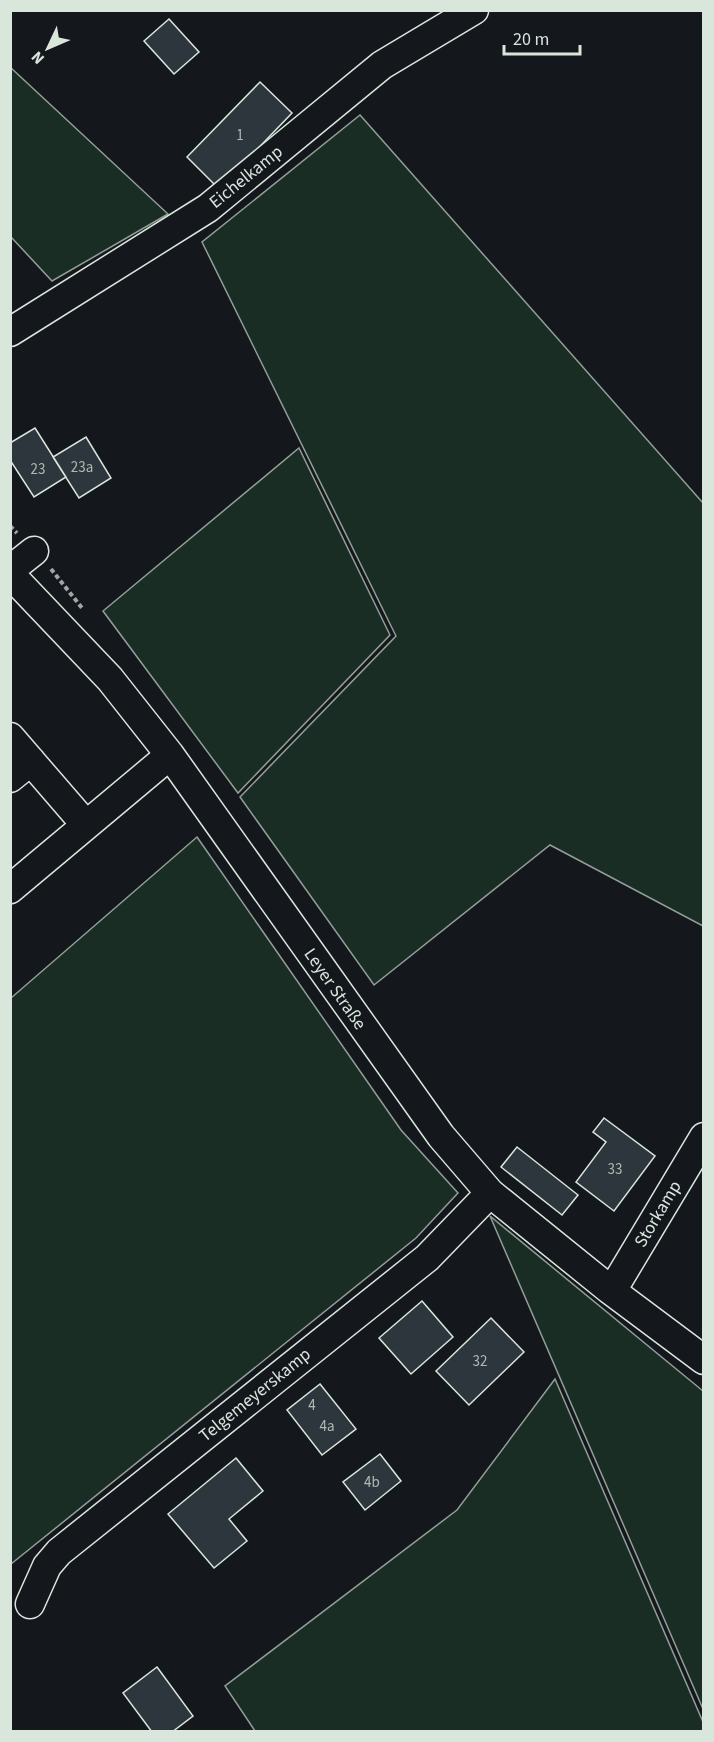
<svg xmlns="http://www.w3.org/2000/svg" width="714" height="1742" viewBox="0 0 714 1742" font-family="'Source Sans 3',sans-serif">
	<rect width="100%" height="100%" fill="#14181c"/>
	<path fill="#1a2d24" stroke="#939e99" stroke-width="1.5" d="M10,67L168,214L52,281L11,237Z
		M360,115L703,503V926L550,845L374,985L240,797L396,636L202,242Z
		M299,448L390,635L238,793L103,611Z
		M197,837L401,1130L458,1193L416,1238L11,1564V998Z
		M490,1216L703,1391V1709Z
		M555,1379L703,1722V1731H255L225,1686L457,1510Z"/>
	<path fill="#2c363c" stroke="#d8e6dc" stroke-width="1.5" d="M169,19L199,52L174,74L144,41Z
		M260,82L292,113L219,189L187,157Z
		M35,428L66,477L34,497L10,460V443Z
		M86,437L111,478L79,498L53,457Z
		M604,1118L655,1156L614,1211L576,1182L606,1142L593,1132Z
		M517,1147L578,1195L562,1215L501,1167Z
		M422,1301L453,1337L411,1374L379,1338Z
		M491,1318L524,1352L469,1405L436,1371Z
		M320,1384L356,1429L322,1455L287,1410Z
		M380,1454L401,1481L365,1510L343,1482Z
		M236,1458L263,1491L229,1519L247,1541L214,1568L168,1514Z
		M157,1667L193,1716L172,1732H152L123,1693Z"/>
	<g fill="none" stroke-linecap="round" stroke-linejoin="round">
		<g stroke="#d8e6dc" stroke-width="31">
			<path id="minor" d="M10,332L208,208L382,65L474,10
				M10,570L34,551
				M10,574L110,679L170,755L441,1136L490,1193L609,1289L704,1360
				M10,737L86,825
				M10,778L31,761
				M10,889L170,755
				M609,1289L619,1279L704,1137
				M30,1604L47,1566L59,1552L427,1258L490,1193"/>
		</g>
		<path stroke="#9da8a2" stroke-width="4" stroke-dasharray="4.5 3" stroke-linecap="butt" d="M10,526L17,533
			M51,569L82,608"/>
		<use href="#minor" stroke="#14181c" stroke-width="28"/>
	</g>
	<g text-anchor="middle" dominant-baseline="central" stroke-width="4.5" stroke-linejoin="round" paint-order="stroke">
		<g font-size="15" fill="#adbab4">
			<text x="240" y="135">1</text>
			<text x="82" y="467">23a</text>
			<text x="38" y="469">23</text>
			<text x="615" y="1169">33</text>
			<text x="480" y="1361">32</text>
			<text x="312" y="1405">4</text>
			<text x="327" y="1426">4a</text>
			<text x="372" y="1482">4b</text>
		</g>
		<g font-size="18" fill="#d8e6dc" stroke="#14181c">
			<text transform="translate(246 177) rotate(-39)">Eichelkamp</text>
			<text transform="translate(335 989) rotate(55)">Leyer Straße</text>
			<text transform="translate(658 1214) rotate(-59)">Storkamp</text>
			<text transform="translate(255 1395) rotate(-39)">Telgemeyerskamp</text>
		</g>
	</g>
	<rect width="714" height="1742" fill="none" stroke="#d8e6dc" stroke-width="24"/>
	<g transform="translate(48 48) rotate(226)" stroke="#14181c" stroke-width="4.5" paint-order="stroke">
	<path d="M0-4.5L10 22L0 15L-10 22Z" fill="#d8e6dc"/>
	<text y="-9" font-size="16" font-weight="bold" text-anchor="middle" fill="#d8e6dc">N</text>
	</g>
	<path d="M504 45v9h76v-9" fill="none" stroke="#d8e6dc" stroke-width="3"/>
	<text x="513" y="45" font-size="18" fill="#d8e6dc" stroke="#14181c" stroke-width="4.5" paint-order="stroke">20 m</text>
</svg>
